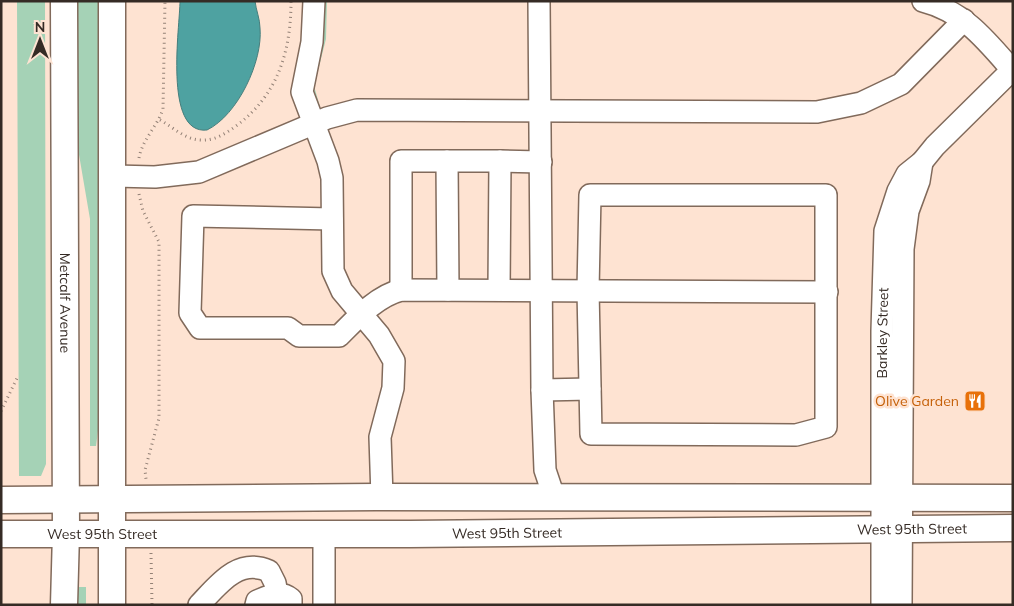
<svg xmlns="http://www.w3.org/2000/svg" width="1014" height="606" viewBox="0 0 1014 606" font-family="Mulish,sans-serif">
	<rect width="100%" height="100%" fill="#fee3d2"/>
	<path fill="#a5d2b6" d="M17,1H45L46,464L41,476H19Z
		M74,1H101V408L96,446H90V219L77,143Z
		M327,1L326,39L314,86L320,107L312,96L323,2Z
		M78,587H86V605H76Z"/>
	<path fill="#4ea2a1" stroke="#467e7c" d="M180,1H255C256,10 260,19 260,28C263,61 238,115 207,130C163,135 180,26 180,1Z"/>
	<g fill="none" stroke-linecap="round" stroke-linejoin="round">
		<g stroke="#816a5b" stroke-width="24">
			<g id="minor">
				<path d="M314,1L312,42L302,92L328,161L332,178L333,271L342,291L379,335L394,361L393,388L380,437L382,497"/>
				<path d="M539,1L542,390L545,470L554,497"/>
				<path d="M923,1C963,11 986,40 1012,70"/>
				<path d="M447,161L448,290"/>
				<path d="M500,161L541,162"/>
				<path d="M114,176L155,177L199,172L327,118L357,110L817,112L861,103L901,84L964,20"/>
				<path d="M590,195H826V427L796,435L591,434L588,290Z"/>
				<path d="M332,219L193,216L190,313L200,328H288L299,336H339C357,318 377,296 401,290L827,292"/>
				<path d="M401,290V161H500L499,290"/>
				<path d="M542,390L590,389"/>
				<path d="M324,534V605"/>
				<path d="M199,605C218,585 238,557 269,571L275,583L277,594"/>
				<path d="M256,605L257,601C269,596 280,590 291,599V605"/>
				<path id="s1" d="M882,605V331L885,231L898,191L907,174L922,162L935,146L1013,69"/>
				<path d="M901,605L903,249L908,211L919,181L922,162"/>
			</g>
		</g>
		<g stroke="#816a5b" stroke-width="29">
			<g id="major">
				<path id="s2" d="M64,1L66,533L64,605"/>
				<path d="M1,500L376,497L1013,498"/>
				<path id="s3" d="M1,534H410L1013,528"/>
				<path d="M112,605V1"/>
			</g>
		</g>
		<path stroke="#938176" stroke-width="3" stroke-dasharray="1 4" stroke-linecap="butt" d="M160,120C173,127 184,139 200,140C214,141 225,134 236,126C278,95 291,51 291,1
			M139,158C142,140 157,127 163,109L165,1
			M139,194L143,211L159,242V418L145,470L146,479
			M1,411L18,376
			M151,553L152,605"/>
		<use href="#minor" stroke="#fff" stroke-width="21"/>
		<use href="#major" stroke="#fff" stroke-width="26"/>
	</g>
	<defs>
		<g id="restaurant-square" transform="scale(1.125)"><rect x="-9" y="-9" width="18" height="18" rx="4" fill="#e8710a" stroke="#fee3d2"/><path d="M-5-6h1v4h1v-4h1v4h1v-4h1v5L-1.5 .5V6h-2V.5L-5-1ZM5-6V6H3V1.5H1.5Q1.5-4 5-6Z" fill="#fff"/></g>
	</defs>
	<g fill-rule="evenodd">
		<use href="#restaurant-square" x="975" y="401"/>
	</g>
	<g text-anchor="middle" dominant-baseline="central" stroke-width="5" stroke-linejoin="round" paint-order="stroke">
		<g font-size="14" fill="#352b25" stroke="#fee3d2">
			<text stroke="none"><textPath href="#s2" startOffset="302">Metcalf Avenue</textPath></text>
			<text stroke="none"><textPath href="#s1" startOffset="272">Barkley Street</textPath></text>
			<text stroke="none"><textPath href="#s3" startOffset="911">West 95th Street</textPath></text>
			<text stroke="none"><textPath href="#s3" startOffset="506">West 95th Street</textPath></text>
			<text stroke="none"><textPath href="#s3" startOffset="101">West 95th Street</textPath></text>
		</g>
		<g font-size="14" fill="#c56008" stroke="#fee3d2" text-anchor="end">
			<text x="959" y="401">Olive Garden</text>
		</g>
	</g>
	<rect width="1014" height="606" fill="none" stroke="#352b25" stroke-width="5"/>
	<g transform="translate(40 40)" stroke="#fee3d2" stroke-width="4" paint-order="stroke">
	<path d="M0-4L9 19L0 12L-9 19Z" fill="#352b25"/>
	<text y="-8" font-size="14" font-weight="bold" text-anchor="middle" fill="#352b25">N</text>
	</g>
</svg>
